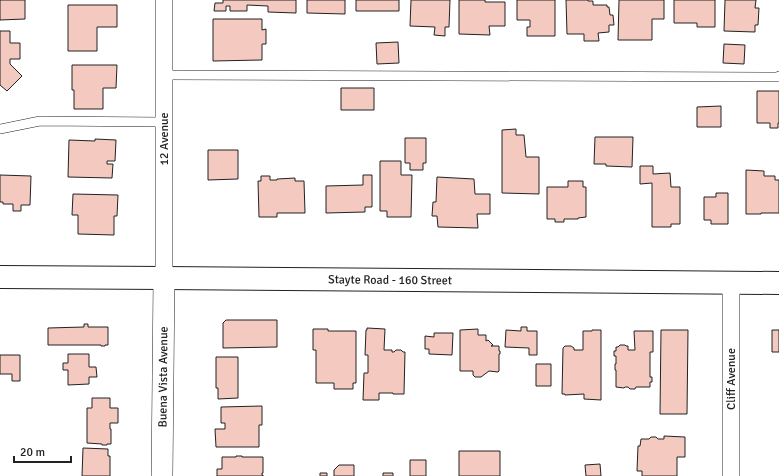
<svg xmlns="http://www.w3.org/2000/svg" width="779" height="476" viewBox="0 0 779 476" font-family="Signika,sans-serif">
	<rect width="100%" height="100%" fill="#fff"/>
	<path fill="#f3c9c0" stroke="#222" d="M0,0H25V19L0,20Z
		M223,0H296V13L268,12V6L247,5V11H230V6H226V11H214L215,3H223Z
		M307,0H345V14L307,13Z
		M356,0H399V11H356Z
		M411,0H450L449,27H445V36L434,35L435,27L410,26Z
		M459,0H485V2H505V26H489L490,35L459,34Z
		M517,0H555V36H527V27H530V20H517Z
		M566,0H588V1H593V5H607V7H609L610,15H613L614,25H609V32L598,33L599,41H584V34H567Z
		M619,0H664V19H652V40H618Z
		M674,0H715V27H697V23H674Z
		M725,0H756L755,8H759L758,25H755V32L724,31Z
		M68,5H117V27H97V51H68Z
		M213,19H262V30L266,29V44H262V60L213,61Z
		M0,31H10V43H20V59H10V64L22,76L7,91L0,85Z
		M398,42L399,63L377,64L376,43Z
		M724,44L745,45L744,64L723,63Z
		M72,65H117L116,88H103V109H74V90H72Z
		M341,88H374V110H341Z
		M757,91H779V123H778V128H770V123H757Z
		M721,106V127H697V107Z
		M516,129V135H524L526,157H539V194L502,193V130Z
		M595,137H633L632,167L606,166V164H594Z
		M405,138H426V163H423V170H410V163H405Z
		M95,139L116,140L115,161H107V164H113L112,178L68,177L69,140L95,141Z
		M208,150H238V179L208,180Z
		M380,161H401V175H412L411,217H387V211H380Z
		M640,166H653V174L670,173L671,187H680V224H671V227H652V183L640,184Z
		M746,170L764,171V176H775V180H779V213H761V214H746Z
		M0,175L31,176L30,205H21V211H13V204H3V202H0Z
		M363,175H372V207H365V212L326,213V186L363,185Z
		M261,176H270V180H277V179L295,178V181H304L305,213H277V217H259L258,181H261Z
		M437,177L474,179L475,194H490V214H477L478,228L438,227L437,216H432L433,202H436Z
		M568,181H583V187H586V217L578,218V219H564V222H555V219H547V187H568Z
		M716,193H728V224H711V220H704V197H716Z
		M73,194L118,195L117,216H114V235L78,234V215H72Z
		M226,320H277V347L223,348V323Z
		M84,324H88V327H108V345H105V346H101V345H48V328L84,327Z
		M521,327H527V331H537V355H529V348L505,347L506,330L521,331Z
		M367,328L385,329L384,350H392V352H394L396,350H401L403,352H405L404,394H393V393H379V400H363L364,373H368V355H365L366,330H367Z
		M313,329H328V331H356V383H353V389H334V383H316V350H313Z
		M478,329V335H486V341L488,340L493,345L491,346H499V351H500V354H499V371L498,372L489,371L481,377H475L473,375V371H460V330Z
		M592,330H601V400L584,399V394L565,395V394H562L563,348L565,346H571L574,348V350H583V331H592Z
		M661,330H688L687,414H660Z
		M772,330H779V352H772Z
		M634,331H653V352H650V377H652V382H650V387H636L635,389H630L628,387H625L624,388L616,387V370H615V364H616V356H614V351H616V347H618L620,345H625L626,346H628V350H635Z
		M434,333H453L452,355L429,354V349H425V336L434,337Z
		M68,354H89V367H96L97,377H89V384L68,385V370H63V363H68Z
		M0,355H20V381H12V374H0Z
		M216,357H238V398L218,399V388H216Z
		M536,364H551V386H536Z
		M92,398H110V408H118V423H110V429H111V444H107V445H102V444L87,443V408H92Z
		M262,406V425H259V447H216L215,429H225V423H221V407Z
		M664,436L685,437V457H677V476H642V471H637L638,446H640L641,439H649L651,437H656L658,439H664Z
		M83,448L108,449V456H110V476H82Z
		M459,451H500V476H459Z
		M236,456H242V457H263V473H262V475H263V476H217V469H222V457H236Z
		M410,460H426V476H410Z
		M600,464L601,476H586L585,465Z
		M339,465H354V476H334V470Z
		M320,473H327V476H320Z
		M383,473H393V476H383Z"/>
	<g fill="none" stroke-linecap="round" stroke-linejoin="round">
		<g stroke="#222" stroke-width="10">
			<path id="service" d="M164,75L779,77V76
				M0,129L40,121L164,122"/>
		</g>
		<g stroke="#222" stroke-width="18">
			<path id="minor" d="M164,0V278
				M731,283V476"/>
		</g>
		<g stroke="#222" stroke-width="22">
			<g id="tertiary">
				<path id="s1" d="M162,476L164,278"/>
			</g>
		</g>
		<g stroke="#222" stroke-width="24">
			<g id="secondary">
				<path id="s2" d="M0,277L164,278L779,283"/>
			</g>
		</g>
		<use href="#service" stroke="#fff" stroke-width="9"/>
		<use href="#minor" stroke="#fff" stroke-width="17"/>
		<use href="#tertiary" stroke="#fff" stroke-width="21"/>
		<use href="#secondary" stroke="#fff" stroke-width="22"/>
	</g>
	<g text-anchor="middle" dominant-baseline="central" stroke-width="3" stroke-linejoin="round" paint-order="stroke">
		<g font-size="12" fill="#222" stroke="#fff">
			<text transform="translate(164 139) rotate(-90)">12 Avenue</text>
			<text stroke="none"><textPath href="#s2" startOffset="390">Stayte Road - 160 Street</textPath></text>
			<text stroke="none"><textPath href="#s1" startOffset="99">Buena Vista Avenue</textPath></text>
			<text transform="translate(731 379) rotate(-90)">Cliff Avenue</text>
		</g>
	</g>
	<path d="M14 456v6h57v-6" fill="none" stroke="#222222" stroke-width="2"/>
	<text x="20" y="456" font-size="12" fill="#222222" stroke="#ffffff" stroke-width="3" paint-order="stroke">20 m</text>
</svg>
